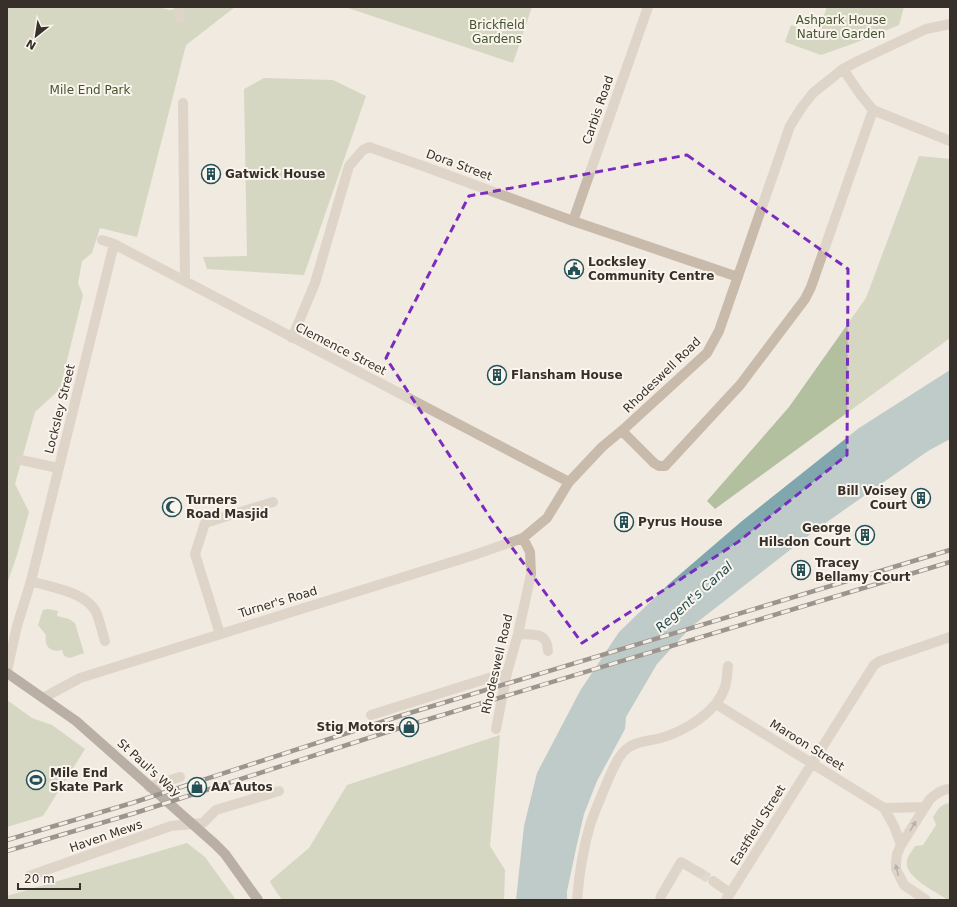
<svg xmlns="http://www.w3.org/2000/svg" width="957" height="907" viewBox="0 0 957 907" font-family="'DejaVu Sans',sans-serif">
	<rect width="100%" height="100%" fill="#f1eae0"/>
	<path fill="#b3c0a0" d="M7,7H157L170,10L185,7H235L186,45L137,237L100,228L92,253L82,261L78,283L83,295L60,389L35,412L15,484L29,512L17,555L7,584Z
		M345,7H532L513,63Z
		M827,7H904L899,25L855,43L821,55L785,42L791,25L817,34Z
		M264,78L333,80L366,96L304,275L207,269L203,257L247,256L244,89Z
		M919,156L950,159V338L715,509L707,501L789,407L866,298Z
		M48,609L58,611L57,616L69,619L75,623L84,653L70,658L64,656L62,650C50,653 44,646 46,635L38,625L43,610Z
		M7,700L32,718L52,725L85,749L43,816L7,827Z
		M500,735L490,846L505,870L504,900H282L271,884L270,881L309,848L347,785Z
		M950,803V900H948C936,892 903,877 907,860C908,855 913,850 915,846L923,845L936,825L933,817C938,809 941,804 950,803Z
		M187,843L205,857L236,900H7V896Z"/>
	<path fill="#80a7ad" d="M950,370V439L928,451L817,529L691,627L657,664L626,717L625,729L597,781L584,814L577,844L567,891V900H516L524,826L537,773L580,691L619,632L671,582L742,521L859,428Z"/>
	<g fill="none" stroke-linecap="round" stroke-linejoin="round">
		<path stroke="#ccc5bc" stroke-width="10" stroke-dasharray="10 5" stroke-linecap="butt" d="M700,873L713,881"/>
		<path stroke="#c9bbac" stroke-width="10" d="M179,7L180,18
			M843,69L860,94L873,110L950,141
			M183,103L185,280
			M573,221L648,7
			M102,240L114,244L569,482
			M292,338L315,283L349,166L363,150L369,147L423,166L573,221L738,277
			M622,431L654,463L659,466H665L740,385L805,299L811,287L873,110
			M21,460L58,468
			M31,581C51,588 85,591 96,612C100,621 102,632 105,641
			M220,634L195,554L205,523L273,502
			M518,634C533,635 547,631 548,651
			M7,671L17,626L31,581L114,244
			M43,698L80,678L471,556L523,538L547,518L569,482L602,447L626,427L707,353L719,331L790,126L802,107L813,93L843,69L858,61L926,29L950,24
			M716,704L884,808L894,826L901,845
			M371,715L492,677L507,673
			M496,729L507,673L518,634L531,574L530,552L523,538
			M149,787L180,777
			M884,808L925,807
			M29,876L171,826L203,823L216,810L279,791
			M713,881L730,893
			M577,900C579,875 583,849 590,825C595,810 602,795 608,780C613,769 618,755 629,747C638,741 650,741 661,738C685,731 717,712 725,687C727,680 727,673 728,666
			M660,900L661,896L681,862L700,873
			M726,900L874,665L880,661L950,637
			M926,900L904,885L896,869V862L897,854L901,845L930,799C936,794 942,789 950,789"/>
		<path stroke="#78685d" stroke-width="10" d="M7,673L76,721L215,844L225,854L258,900"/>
		<g stroke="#372f2a" stroke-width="4.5">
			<path id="rail" d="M7,840L132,803L403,715L950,550
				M7,851L135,813L406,726L950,562"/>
		</g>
		<use href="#rail" stroke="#f9f4ec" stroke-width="3" stroke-dasharray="9" stroke-linecap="butt"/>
	</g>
	<defs><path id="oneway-solid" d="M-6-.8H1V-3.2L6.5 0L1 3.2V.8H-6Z"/></defs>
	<g fill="#796e64">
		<use href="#oneway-solid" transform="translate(913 826) rotate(-59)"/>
		<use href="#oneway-solid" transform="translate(897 870) rotate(-103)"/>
	</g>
	<path d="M0 0H957V907H0ZM687,155L848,269L847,455L738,542L582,643L491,519L386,358L469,196Z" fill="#f1eae0" fill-opacity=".55" fill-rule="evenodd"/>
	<path fill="none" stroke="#7b2cbf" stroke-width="3" stroke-dasharray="8 5" stroke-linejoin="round" d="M687,155L848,269L847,455L738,542L582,643L491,519L386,358L469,196Z"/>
	<defs>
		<g id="building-ring" transform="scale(1)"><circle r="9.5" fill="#f9f4ec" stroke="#234f56" stroke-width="1.5"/><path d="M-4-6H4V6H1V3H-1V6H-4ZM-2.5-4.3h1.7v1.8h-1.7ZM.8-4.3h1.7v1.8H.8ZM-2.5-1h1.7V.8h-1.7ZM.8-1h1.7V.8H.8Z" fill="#234f56"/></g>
		<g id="civic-ring" transform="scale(1)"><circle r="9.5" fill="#f9f4ec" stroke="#234f56" stroke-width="1.5"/><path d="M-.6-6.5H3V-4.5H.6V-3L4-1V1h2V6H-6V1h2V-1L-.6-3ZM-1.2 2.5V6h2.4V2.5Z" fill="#234f56"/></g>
		<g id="mosque-ring" transform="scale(1)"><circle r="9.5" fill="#f9f4ec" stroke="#234f56" stroke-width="1.5"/><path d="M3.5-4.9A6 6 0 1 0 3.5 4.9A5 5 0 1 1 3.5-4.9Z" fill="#234f56"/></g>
		<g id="shop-ring" transform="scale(1)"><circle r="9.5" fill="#f9f4ec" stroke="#234f56" stroke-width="1.5"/><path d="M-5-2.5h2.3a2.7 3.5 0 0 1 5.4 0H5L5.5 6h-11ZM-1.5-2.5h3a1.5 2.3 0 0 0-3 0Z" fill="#234f56"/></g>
		<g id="stadium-ring" transform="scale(1)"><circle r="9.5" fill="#f9f4ec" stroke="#234f56" stroke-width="1.5"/><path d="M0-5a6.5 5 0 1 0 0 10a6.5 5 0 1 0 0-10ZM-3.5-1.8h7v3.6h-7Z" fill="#234f56"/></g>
	</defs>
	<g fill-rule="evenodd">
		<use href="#building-ring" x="211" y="174"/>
		<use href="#civic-ring" x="574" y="269"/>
		<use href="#building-ring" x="497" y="375"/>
		<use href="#building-ring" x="921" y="498"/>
		<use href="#mosque-ring" x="172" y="507"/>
		<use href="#building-ring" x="624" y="522"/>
		<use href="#building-ring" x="865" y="535"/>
		<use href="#building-ring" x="801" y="570"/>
		<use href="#shop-ring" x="409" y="727"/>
		<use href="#stadium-ring" x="36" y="780"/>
		<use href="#shop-ring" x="197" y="787"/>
	</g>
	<g text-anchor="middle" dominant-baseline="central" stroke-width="4" stroke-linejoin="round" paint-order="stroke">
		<g font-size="12" fill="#445430" stroke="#f9f4ec">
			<text x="841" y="20">Ashpark House<tspan x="841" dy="14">Nature Garden</tspan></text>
			<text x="497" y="25">Brickfield<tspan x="497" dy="14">Gardens</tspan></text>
			<text x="90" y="90">Mile End Park</text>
		</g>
		<g font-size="12" fill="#372f2a" stroke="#f9f4ec">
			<text transform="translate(598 110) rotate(-71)">Carbis Road</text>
			<text transform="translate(459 165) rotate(20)">Dora Street</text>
			<text transform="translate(341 349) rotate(27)">Clemence Street</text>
			<text transform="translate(662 375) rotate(-44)">Rhodeswell Road</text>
			<text transform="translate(60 409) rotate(-76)">Locksley Street</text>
			<text transform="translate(278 602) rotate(-17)">Turner's Road</text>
			<text transform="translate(497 664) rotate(-77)">Rhodeswell Road</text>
			<text transform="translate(807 745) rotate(32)">Maroon Street</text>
			<text transform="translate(149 768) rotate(42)">St Paul's Way</text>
			<text transform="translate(758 825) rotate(-58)">Eastfield Street</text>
			<text transform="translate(106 836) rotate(-19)">Haven Mews</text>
		</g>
		<g font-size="12" font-weight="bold" fill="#372f2a" stroke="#f9f4ec" text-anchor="start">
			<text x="225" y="174">Gatwick House</text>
			<text x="588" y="262">Locksley<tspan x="588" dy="14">Community Centre</tspan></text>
			<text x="511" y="375">Flansham House</text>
			<text x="907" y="491" text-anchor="end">Bill Voisey<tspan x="907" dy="14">Court</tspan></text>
			<text x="186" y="500">Turners<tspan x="186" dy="14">Road Masjid</tspan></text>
			<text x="638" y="522">Pyrus House</text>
			<text x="851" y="528" text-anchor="end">George<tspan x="851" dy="14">Hilsdon Court</tspan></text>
			<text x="815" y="563">Tracey<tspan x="815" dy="14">Bellamy Court</tspan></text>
			<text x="395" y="727" text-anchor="end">Stig Motors</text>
			<text x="50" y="773">Mile End<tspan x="50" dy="14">Skate Park</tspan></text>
			<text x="211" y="787">AA Autos</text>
		</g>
		<g font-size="13" font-style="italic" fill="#234f56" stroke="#f9f4ec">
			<text transform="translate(694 597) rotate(-42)">Regent's Canal</text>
		</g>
	</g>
	<rect width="957" height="907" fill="none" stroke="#372f2a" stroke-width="16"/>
	<g transform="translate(36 36) rotate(210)" stroke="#f9f4ec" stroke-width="3" paint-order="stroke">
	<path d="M0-3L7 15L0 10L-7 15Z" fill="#372f2a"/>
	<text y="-6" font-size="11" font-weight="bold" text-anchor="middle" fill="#372f2a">N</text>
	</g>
	<path d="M18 883v6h62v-6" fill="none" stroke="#372f2a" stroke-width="2"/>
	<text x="24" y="883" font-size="12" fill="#372f2a" stroke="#f9f4ec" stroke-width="3" paint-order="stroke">20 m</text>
</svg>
